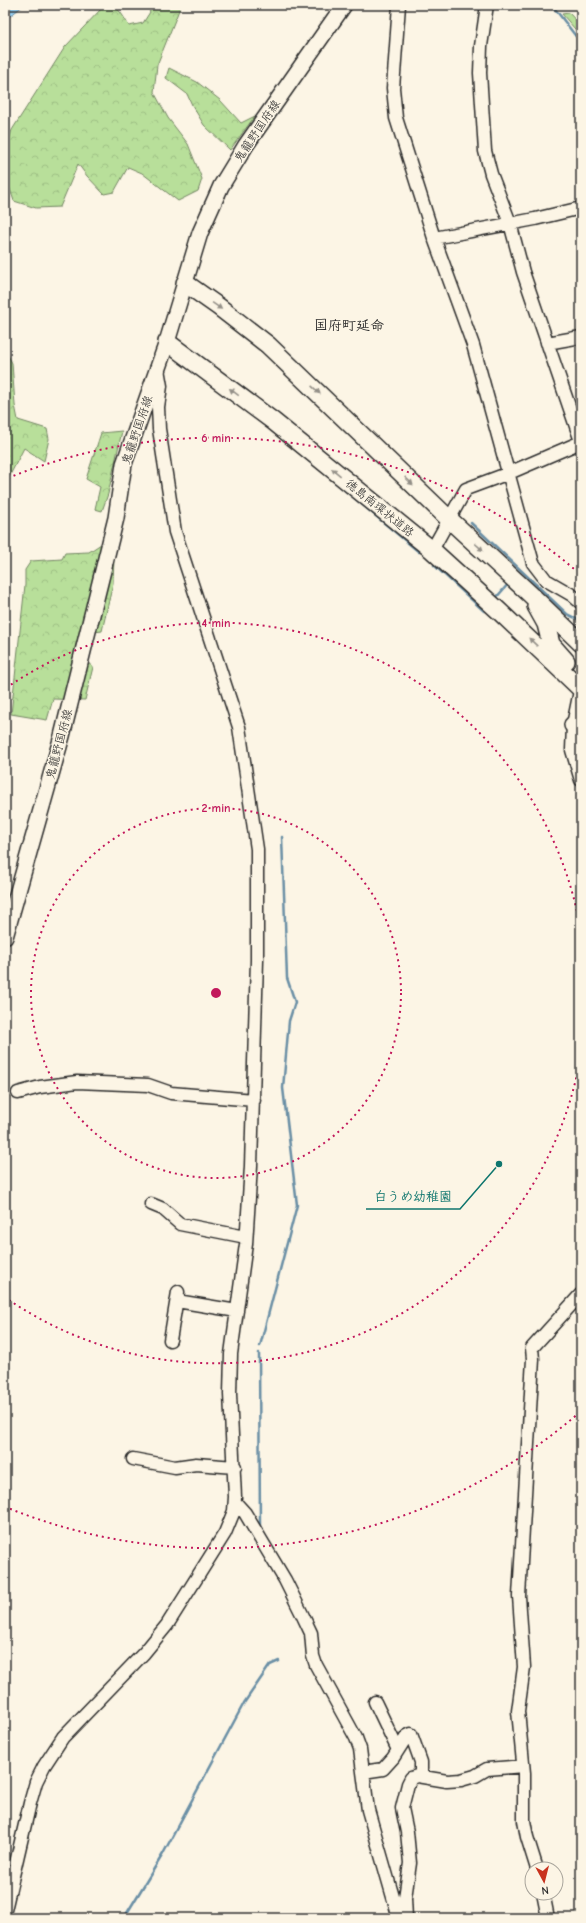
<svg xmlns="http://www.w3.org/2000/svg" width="586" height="1923" viewBox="0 0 586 1923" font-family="'Comic Neue','Klee One',sans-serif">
	<defs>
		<pattern id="forest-crowns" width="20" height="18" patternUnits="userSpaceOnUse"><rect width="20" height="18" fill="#b8df9a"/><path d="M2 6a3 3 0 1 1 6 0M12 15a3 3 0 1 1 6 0" fill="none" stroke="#9ec085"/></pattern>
		<pattern id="water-waves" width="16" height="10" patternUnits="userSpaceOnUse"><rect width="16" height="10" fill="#96d1f6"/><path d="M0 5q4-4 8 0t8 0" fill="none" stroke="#81b4d3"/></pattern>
	</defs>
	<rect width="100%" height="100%" fill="#fcf5e5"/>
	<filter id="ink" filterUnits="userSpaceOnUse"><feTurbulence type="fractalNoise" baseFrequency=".025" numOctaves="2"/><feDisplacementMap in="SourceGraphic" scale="8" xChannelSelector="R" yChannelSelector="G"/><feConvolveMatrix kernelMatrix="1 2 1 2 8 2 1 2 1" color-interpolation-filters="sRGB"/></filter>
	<g filter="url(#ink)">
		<path fill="url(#forest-crowns)" stroke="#728562" d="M109,5C119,6 124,18 129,26L143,23L150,12L147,5H181L157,65L154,92L168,118L188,144L202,179L198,191L178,201L142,173L128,167L114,192L104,194L87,176L78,164L60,207L36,208L14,201L5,175V152L12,130L65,47L102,8Z
			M569,13L581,26V36L562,14Z
			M169,68L197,82L220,100L241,123L255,116L230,150L204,125L192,105L187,94L166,78Z
			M5,350L12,363L15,405L18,420L47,429L49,439L44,461L24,448L9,477L5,476Z
			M122,431L108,494L102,511L95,509L100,487L86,479L101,433Z
			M101,544L114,559L113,583L102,631L79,634L74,652L93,667L85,700L53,699L47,720L11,714L25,585V570L31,561L62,559L65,553L89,552Z"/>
		<path fill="url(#water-waves)" stroke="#6b8fa5" d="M5,5H24L5,20Z"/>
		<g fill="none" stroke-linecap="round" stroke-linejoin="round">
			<path stroke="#6b8fa5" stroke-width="2.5" d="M552,5L581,43
				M328,476L419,552
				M471,523L567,614L581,621
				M434,565L484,611
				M495,599L509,583
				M260,1346L297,1205L283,1088L289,1021L295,1002L287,978L282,837
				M259,1353L260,1528
				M124,1918L163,1854L244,1703L270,1665L279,1661"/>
			<g stroke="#2b2b2b" stroke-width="15">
				<path id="minor" d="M399,5L393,88L396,118L434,238L473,345L533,563L546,580L572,595L581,603
					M487,5L481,46L480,73L485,151L491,174L510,223L523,272L581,441
					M434,238L535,219L581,208
					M547,343L581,337
					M432,550L466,489L509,473L581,442
					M581,686L573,725L572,750L581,780
					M18,1093L40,1087L77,1082L148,1085L171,1093L254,1100
					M151,1204L163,1209L180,1224L246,1237
					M177,1301L237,1311
					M170,1340L178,1292
					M133,1459L175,1467L196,1464L235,1467
					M235,1502L245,1513L285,1580L302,1614L311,1633L313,1656L316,1665L356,1738L360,1749L368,1810L399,1918
					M375,1702L398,1750
					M363,1772L383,1769L393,1758L407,1736L411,1734L421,1762V1776
					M537,1869L527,1837L524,1821V1773L518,1711L524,1667L519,1596L533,1359L532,1348L581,1294
					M543,1893L548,1918
					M5,1910L30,1803L36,1782L44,1766L63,1737L144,1653L167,1625L225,1533L234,1511L235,1497L230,1394L231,1354L246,1244L251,1166L257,960V849L239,727L175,532L159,429L158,407L161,386L158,369
					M406,1918L405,1898L410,1863L407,1832L402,1808L408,1784L411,1778L417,1776L447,1781L461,1780L475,1776L487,1769L523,1766"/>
			</g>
			<g stroke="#2b2b2b" stroke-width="18">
				<path id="major" d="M5,937L62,736L116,518L124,464L167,342L200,233L221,186L246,145L344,5"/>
			</g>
			<g stroke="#2b2b2b" stroke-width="20">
				<path id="highway" d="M185,283L219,307L268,345L450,520L530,594L581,643
					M167,342L273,421L432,550L499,611L581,689
					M536,606L546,624L551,644L566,661
					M573,725L581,719"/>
			</g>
			<use href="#minor" stroke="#fcf5e5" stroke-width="12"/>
			<use href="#major" stroke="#fcf5e5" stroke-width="15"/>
			<use href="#highway" stroke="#fcf5e5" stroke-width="17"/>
		</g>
		<defs><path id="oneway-solid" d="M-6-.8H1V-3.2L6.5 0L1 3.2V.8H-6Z"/></defs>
		<g fill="#949088">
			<use href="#oneway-solid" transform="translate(217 306) rotate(35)"/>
			<use href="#oneway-solid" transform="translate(316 390) rotate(43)"/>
			<use href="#oneway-solid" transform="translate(234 392) rotate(-143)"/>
			<use href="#oneway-solid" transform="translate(336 472) rotate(-141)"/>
			<use href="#oneway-solid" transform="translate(409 481) rotate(44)"/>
			<use href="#oneway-solid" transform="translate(479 547) rotate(42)"/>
			<use href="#oneway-solid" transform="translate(533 642) rotate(-136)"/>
		</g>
	</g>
	<g fill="none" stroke="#c2185b" stroke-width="2" stroke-dasharray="2 4">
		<circle cx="216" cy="993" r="185"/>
		<path d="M581 1054A370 370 0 0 1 6 1298M6 688A370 370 0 0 1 581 932"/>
		<path d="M580 1412A555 555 0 0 1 8 1508M8 478A555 555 0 0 1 580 574"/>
	</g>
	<g text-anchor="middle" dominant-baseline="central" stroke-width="3" stroke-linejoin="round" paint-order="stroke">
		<g font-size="12" fill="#2b2b2b" stroke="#fcf5e5">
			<text transform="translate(257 131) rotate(-56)">鬼籠野国府線</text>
			<text transform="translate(137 430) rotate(-71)">鬼籠野国府線</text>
			<text transform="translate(380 508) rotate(39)">徳島南環状道路</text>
			<text transform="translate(59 744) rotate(-75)">鬼籠野国府線</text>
		</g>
		<g font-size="14" font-weight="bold" fill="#2b2b2b" stroke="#fcf5e5">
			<text x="349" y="325">国府町延命</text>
		</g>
	</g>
	<circle cx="216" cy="993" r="6" fill="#c2185b" stroke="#fcf5e5" stroke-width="2"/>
	<g font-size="12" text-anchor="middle" font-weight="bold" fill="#c2185b" stroke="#fcf5e5" stroke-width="3" stroke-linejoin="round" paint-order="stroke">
		<text x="216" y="442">6 min</text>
		<text x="216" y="627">4 min</text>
		<text x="216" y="812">2 min</text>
	</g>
	<path fill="none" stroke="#0f766e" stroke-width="1.5" d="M499 1164L460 1209H366"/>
	<circle fill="#0f766e" stroke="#fcf5e5" stroke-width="1.5" cx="499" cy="1164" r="4"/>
	<g font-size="13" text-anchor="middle" font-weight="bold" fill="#0f766e" stroke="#fcf5e5" stroke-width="3" stroke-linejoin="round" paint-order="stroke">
		<text x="413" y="1201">白うめ幼稚園</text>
	</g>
	<rect width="586" height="1923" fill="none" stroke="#fcf5e5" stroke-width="20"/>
	<rect x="10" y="10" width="566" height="1903" fill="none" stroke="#2b2b2b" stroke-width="1.5" filter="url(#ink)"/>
	<g transform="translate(544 1881) rotate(173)"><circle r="19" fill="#fcf5e5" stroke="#a8a49b"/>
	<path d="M0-3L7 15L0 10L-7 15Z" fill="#c8321e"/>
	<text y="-6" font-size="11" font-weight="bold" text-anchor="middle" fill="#2b2b2b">N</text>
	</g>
</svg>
